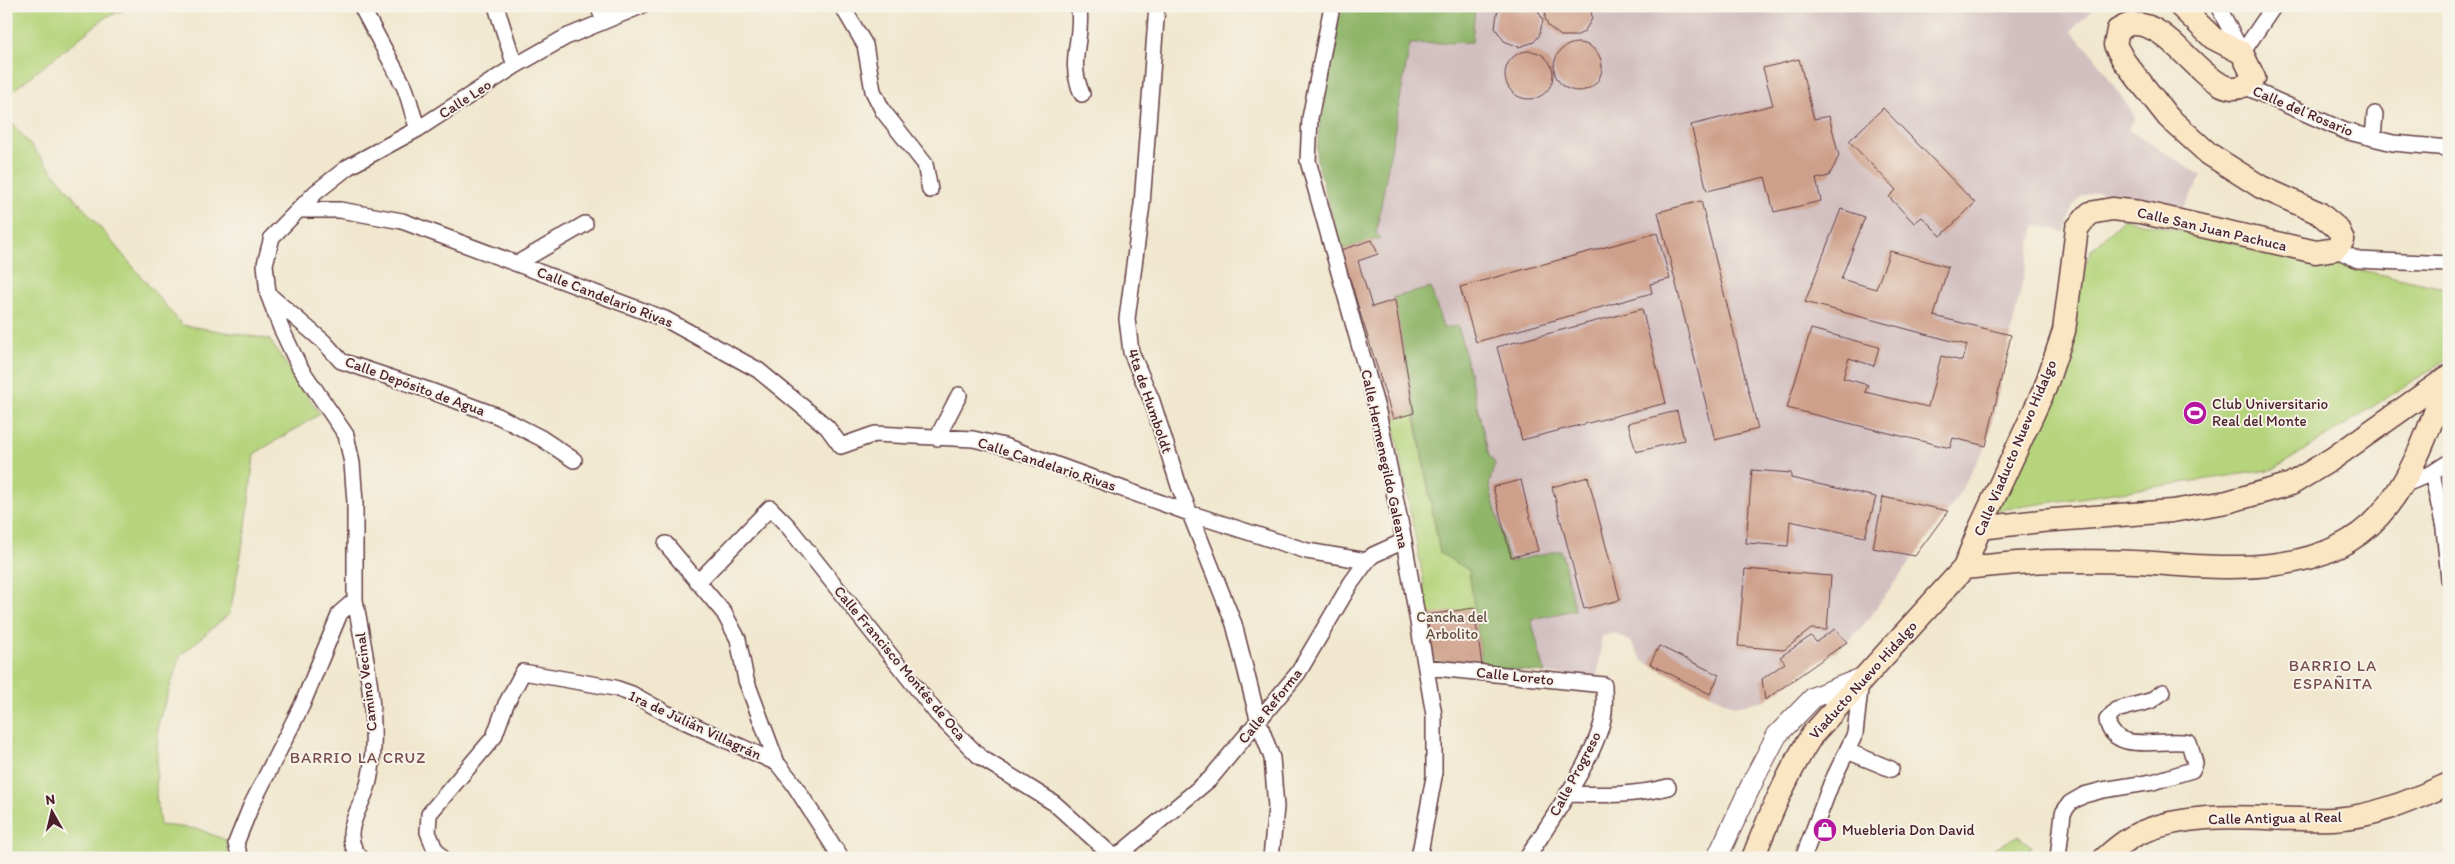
<svg xmlns="http://www.w3.org/2000/svg" width="2455" height="864" viewBox="0 0 2455 864" font-family="Itim,sans-serif">
	<rect width="100%" height="100%" fill="#f7f3e8"/>
	<filter id="ink" filterUnits="userSpaceOnUse"><feTurbulence type="fractalNoise" baseFrequency=".02" numOctaves="2"/><feDisplacementMap in="SourceGraphic" scale="10" xChannelSelector="R" yChannelSelector="G"/><feConvolveMatrix kernelMatrix="1 2 1 2 8 2 1 2 1" color-interpolation-filters="sRGB"/></filter>
	<filter id="wash" filterUnits="userSpaceOnUse"><feTurbulence type="fractalNoise" baseFrequency=".0096" numOctaves="4" result="noise"/><feDisplacementMap in="SourceGraphic" scale="20" xChannelSelector="R" yChannelSelector="G"/><feGaussianBlur stdDeviation="1.12" result="paint"/><feColorMatrix in="noise" values="0 0 0 0 0 0 0 0 0 0 0 0 0 0 0 0 0 1.4 0 .05"/><feComposite in="paint" operator="in"/></filter>
	<g filter="url(#wash)">
		<rect width="100%" height="100%" fill="#f0e7ce"/>
		<path fill="#d2bfc0" d="M1342,6H2096L2071,31L2094,56L2135,117L2128,130L2202,176L2180,214L2097,191L2082,196L2073,205L2065,232L2035,225L1986,446L1954,502L1864,624L1847,642L1765,700L1734,706L1643,661L1631,642L1614,633L1602,636L1597,679L1545,673L1469,570L1440,553L1414,414L1393,419L1341,250L1316,157L1323,91Z"/>
		<path fill="#b5d47b" stroke="#807a53" d="M6,6H134L106,17L6,96Z
			M6,116L182,325L269,339L320,414L254,454L246,527L230,613L180,656L158,724L156,795L160,825L198,829L226,840L229,858H6Z
			M2124,219L2449,289V358L2275,469L1992,511L2091,250Z
			M1414,413L1440,553L1469,570L1482,666L1432,660L1423,578L1393,419Z
			M2018,836L2031,846L2025,858H1961L1989,851Z"/>
		<path fill="#90b66b" stroke="#6d6a4b" d="M1342,6H1475L1472,42L1410,44L1376,233L1380,238L1341,250L1316,157L1323,91Z
			M1431,288L1443,328L1458,326L1489,456L1495,463L1489,484L1509,562L1561,550L1575,610L1531,619L1545,673L1482,666L1469,570L1440,553L1394,297Z"/>
		<g id="blocks">
			<path fill="#cea08b" d="M1546,6H1591L1592,19L1584,32L1576,36H1561L1548,26L1545,18Z
				M1502,7H1536L1543,20L1539,36L1534,42L1519,47L1504,41L1495,28L1497,13Z
				M1554 67a24 24 0 1 1 48 0a24 24 0 1 1-48 0Z
				M1505 75a24 24 0 1 1 48 0a24 24 0 1 1-48 0Z
				M1799,59L1814,119L1829,116L1839,156L1829,176L1816,179L1821,201L1774,212L1765,177L1707,191L1691,125L1773,105L1763,68Z
				M1883,108L1975,203L1941,236L1922,217L1914,223L1889,197L1896,190L1849,141Z
				M1701,201L1758,429L1715,440L1658,212Z
				M1841,209L1865,217L1841,279L1876,289L1890,251L1948,267L1934,316L2011,335L1986,446L1953,438L1950,448L1787,408L1811,329L1879,347L1874,366L1849,358L1843,378L1868,385L1865,392L1928,407L1941,356L1962,361L1967,345L1805,302Z
				M1657,233L1670,279L1650,284L1652,293L1476,342L1460,287Z
				M1372,240L1378,254L1358,261L1372,307L1395,300L1414,413L1393,419L1341,250Z
				M1642,309L1666,403L1522,440L1497,347Z
				M1677,411L1684,440L1636,452L1628,423Z
				M1752,470L1791,473V478L1876,497L1865,537L1790,521L1788,546L1746,543Z
				M1588,477L1620,600L1584,609L1552,487Z
				M1521,480L1538,551L1511,557L1493,487Z
				M1883,497L1948,511L1915,556L1873,548Z
				M1745,569L1831,576L1827,630L1811,629L1784,650L1738,646Z
				M1474,608L1482,666L1432,660L1427,615Z
				M1835,629L1847,642L1765,700L1762,679L1785,663L1780,657L1811,636L1816,642Z
				M1659,646L1719,675L1710,694L1650,664Z"/>
		</g>
	</g>
	<g filter="url(#ink)">
		<use href="#blocks" fill-opacity="0" stroke="#633d43" stroke-width="1"/>
		<g fill="none" stroke-linecap="round" stroke-linejoin="round">
			<g stroke="#633d43" stroke-width="18">
				<path id="minor" d="M361,6L404,86C410,100 412,114 418,129
					M496,6L515,66
					M598,6L604,21
					M842,6L865,45L873,91L883,111L925,164L930,190
					M1076,6L1079,8C1083,42 1067,60 1082,94
					M1157,6L1142,204L1127,319L1131,352L1152,401L1179,486L1234,624L1259,723L1272,758L1276,807L1271,858
					M1332,6L1310,118L1308,161L1378,412L1404,541L1434,715V777L1419,858
					M2218,6L2242,53L2274,6
					M2246,87L2345,131L2393,143L2449,148
					M2373,138L2375,114
					M300,210H340L402,221L665,319L758,370L827,427L841,446L875,434L973,439L1004,446L1192,514L1307,551L1367,561
					M2335,249L2358,260L2449,264
					M518,263L585,224
					M269,295L324,342L341,361L428,390L498,416L541,438L574,460
					M937,438L959,395
					M2432,473L2444,528L2449,579
					M2401,486L2432,473L2449,462
					M666,544L724,613L738,639L746,680L777,763L793,783L841,858
					M698,582L770,508L787,525L938,715L980,757L1054,803L1115,858
					M355,600C365,653 381,728 369,781C363,808 337,833 361,858
					M1426,667L1604,685C1604,694 1605,703 1604,712C1600,752 1549,823 1527,858
					M1847,751L1891,769
					M1567,794C1602,795 1634,796 1668,787
					M240,858L236,843L251,806L302,705L340,613L355,600V502L352,463L346,435L299,366L281,328L268,294L265,264L272,237L315,193L348,167L418,129L515,66L566,37L641,6
					M442,858L434,847L428,832L429,814L494,737L506,704L523,672L615,688L632,694L666,713L777,763
					M1115,858L1210,779L1298,673L1351,583L1367,561L1373,555L1404,541
					M1803,858L1831,784L1855,734L1861,680
					M2058,858L2063,813L2070,803L2084,795L2103,790L2153,782L2192,770L2195,763L2189,743C2165,737 2113,756 2107,720L2116,710L2150,701L2163,692"/>
			</g>
			<g stroke="#633d43" stroke-width="22">
				<path id="tertiary" d="M1717,858L1755,777L1777,735L1814,697L1862,678"/>
			</g>
			<g stroke="#633d43" stroke-width="25">
				<path id="secondary" d="M1980,528L2041,521L2172,511L2227,502L2291,484L2332,459L2448,377
					M1964,568C1998,565 2033,560 2067,561C2095,561 2125,561 2154,563C2227,569 2325,577 2379,516C2413,478 2431,425 2447,378
					M1753,858C1770,815 1787,774 1812,735L1964,568L1980,528L2045,388L2064,331L2077,228L2090,213L2112,209L2140,212L2316,252L2335,249L2343,240L2338,229L2319,213L2261,187L2209,154L2168,117L2124,61L2115,45L2118,30C2122,28 2128,24 2132,24C2178,20 2215,119 2254,78L2242,53L2213,38L2180,6
					M2105,858C2115,849 2129,837 2142,832C2203,807 2269,822 2333,819C2375,817 2412,800 2449,784"/>
			</g>
			<use href="#minor" stroke="#fff" stroke-width="15"/>
			<use href="#tertiary" stroke="#fff" stroke-width="20"/>
			<use href="#secondary" stroke="#fbe6c4" stroke-width="22"/>
		</g>
	</g>
	<defs>
		<g id="stadium-disc" transform="scale(1.25)"><circle r="9.5" fill="#b5179e" stroke="#f7f3e8"/><path d="M0-5a6.5 5 0 1 0 0 10a6.5 5 0 1 0 0-10ZM-3.5-1.8h7v3.6h-7Z" fill="#fff"/></g>
		<g id="shop-disc" transform="scale(1.25)"><circle r="9.5" fill="#b5179e" stroke="#f7f3e8"/><path d="M-5-2.5h2.3a2.7 3.5 0 0 1 5.4 0H5L5.5 6h-11ZM-1.5-2.5h3a1.5 2.3 0 0 0-3 0Z" fill="#fff"/></g>
	</defs>
	<g fill-rule="evenodd">
		<use href="#stadium-disc" x="2195" y="413"/>
		<use href="#shop-disc" x="1825" y="830"/>
	</g>
	<g text-anchor="middle" dominant-baseline="central" stroke-width="4" stroke-linejoin="round" paint-order="stroke">
		<g font-size="15" fill="#4a1f2b" stroke="#f7f3e8">
			<text transform="translate(465 99) rotate(-33)">Calle Leo</text>
			<text transform="translate(2303 111) rotate(23)">Calle del Rosario</text>
			<text transform="translate(2212 229) rotate(13)">Calle San Juan Pachuca</text>
			<text transform="translate(605 297) rotate(21)">Calle Candelario Rivas</text>
			<text transform="translate(415 386) rotate(20)">Calle Depósito de Agua</text>
			<text transform="translate(1150 401) rotate(71)">4ta de Humboldt</text>
			<text transform="translate(2015 448) rotate(-67)">Calle Viaducto Nuevo Hidalgo</text>
			<text transform="translate(1385 459) rotate(78)">Calle Hermenegildo Galeana</text>
			<text transform="translate(1047 464) rotate(18)">Calle Candelario Rivas</text>
			<text transform="translate(900 663) rotate(50)">Calle Francisco Montés de Oca</text>
			<text transform="translate(1515 676) rotate(6)">Calle Loreto</text>
			<text transform="translate(1863 680) rotate(-48)">Viaducto Nuevo Hidalgo</text>
			<text transform="translate(366 682) rotate(-97)">Camino Vecinal</text>
			<text transform="translate(1270 706) rotate(-51)">Calle Reforma</text>
			<text transform="translate(695 725) rotate(25)">1ra de Julián Villagrán</text>
			<text transform="translate(1575 774) rotate(-62)">Calle Progreso</text>
			<text transform="translate(2275 818) rotate(-1)">Calle Antigua al Real</text>
		</g>
		<g font-size="15" fill="#4a1f2b" stroke="#f7f3e8" text-anchor="start">
			<text x="2212" y="404">Club Universitario<tspan x="2212" dy="17">Real del Monte</tspan></text>
			<text x="1842" y="830">Muebleria Don David</text>
		</g>
		<g font-size="15" fill="#654c3f" stroke="#f7f3e8">
			<text x="1452" y="617">Cancha del<tspan x="1452" dy="17">Arbolito</tspan></text>
		</g>
		<g font-size="16" letter-spacing="1" fill="#784c4d" stroke="#f7f3e8">
			<text x="2333" y="665">BARRIO LA<tspan x="2333" dy="18">ESPAÑITA</tspan></text>
			<text x="358" y="757">BARRIO LA CRUZ</text>
		</g>
	</g>
	<rect width="2455" height="864" fill="none" stroke="#f7f3e8" stroke-width="25"/>
	<g transform="translate(52 812) rotate(352)" stroke="#f7f3e8" stroke-width="4" paint-order="stroke">
	<path d="M0-4L9 19L0 12L-9 19Z" fill="#4a1f2b"/>
	<text y="-8" font-size="14" font-weight="bold" text-anchor="middle" fill="#4a1f2b">N</text>
	</g>
</svg>
